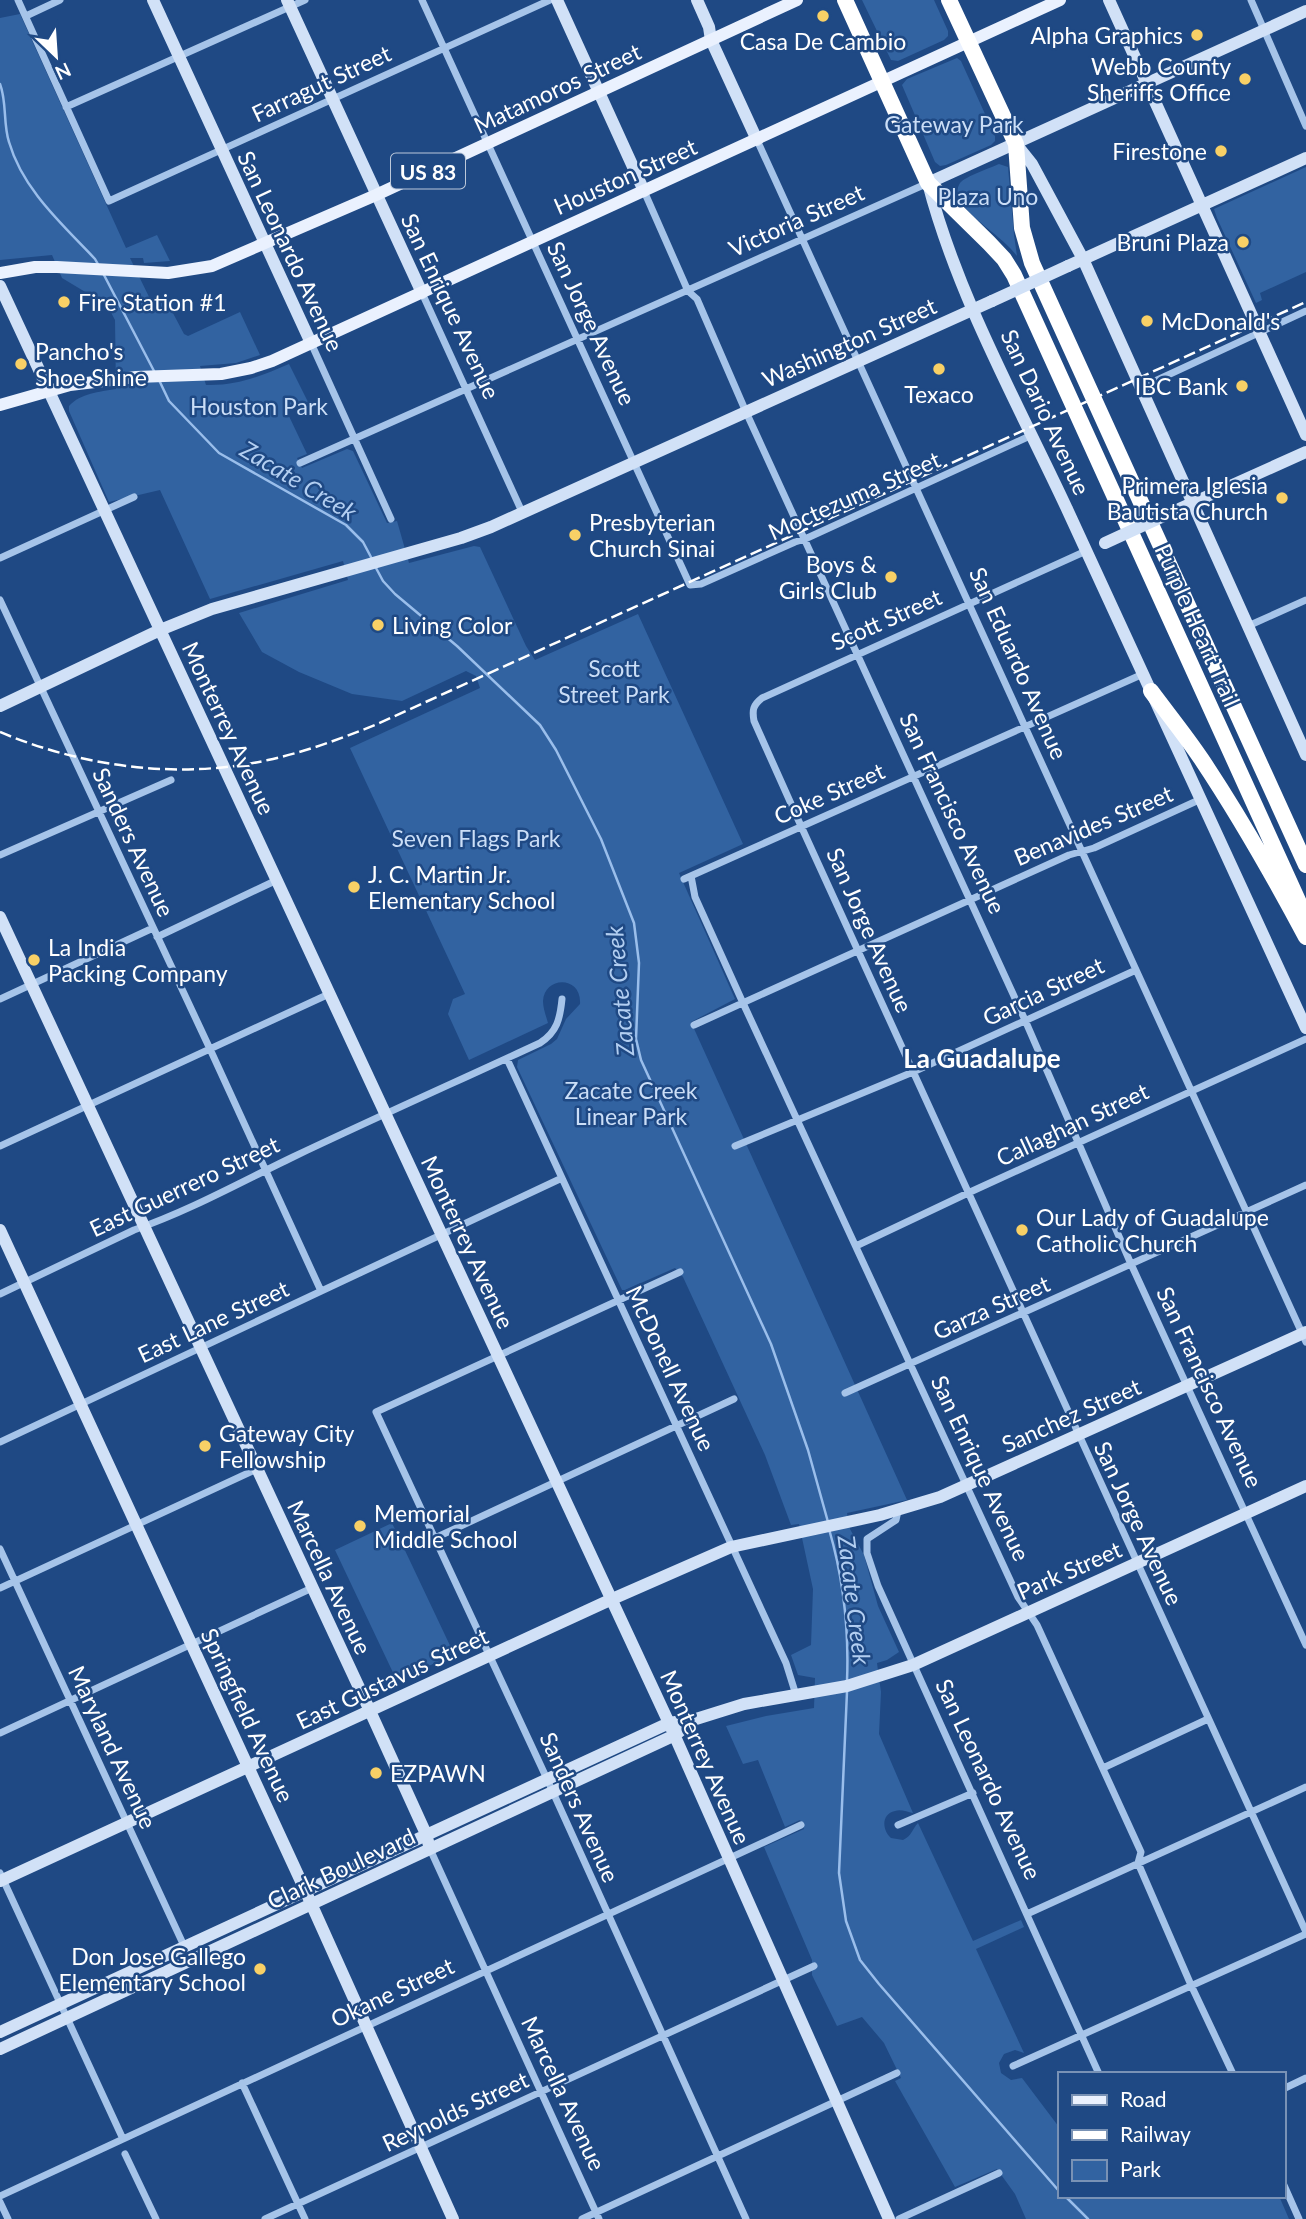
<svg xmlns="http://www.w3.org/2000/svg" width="1306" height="2219" viewBox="0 0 1306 2219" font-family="Lato,sans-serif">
	<rect width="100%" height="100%" fill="#1f4984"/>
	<path fill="#3263a1" d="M862,0H934L948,31V36L944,40L898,61L891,60Z
		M20,14L126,248L157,235L170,261L144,263L143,258H130L152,303L165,298L184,334L188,336L240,312L260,355L236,363L200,366L206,385C237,386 261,376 289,364L308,402L287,412L307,454L297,458L302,468L347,449L353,451L387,523L397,521L409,563L474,546L480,547L526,646L535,660L638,614L743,844L679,873L735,999L691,1022L907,1500L847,1513L850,1529L864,1555L878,1606L899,1652L887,1660L877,1663L881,1692L879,1734L913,1813C907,1812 901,1809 895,1811C881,1814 882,1830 891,1838L903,1840C912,1836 912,1829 918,1823L973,1941L1021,1920L1024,1927L976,1949L1024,2053L1015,2050L1004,2054L999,2063L1001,2073L1011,2080L1022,2078L1059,2127V2196H1279L1289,2219H1026L1015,2194L997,2169L955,2187L895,2081L901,2078L884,2043L862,2017L837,2026L812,1975V1960L764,1847L804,1829L800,1820L785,1827L758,1760L743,1764L726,1726L766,1716L814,1708L815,1678L798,1675L791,1655L811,1645L813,1589L799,1524L791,1525L765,1455L683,1277L675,1268L625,1290H622L517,1067L518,1060L551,1044L557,1039L566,1019L580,1004C582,975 544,976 543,1001C543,1008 546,1016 548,1023L469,1060L448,1014L453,999L465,994L350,748L480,688L476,676L466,671L402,701L352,694L299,672L262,652L239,613L348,580L343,561L210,599L160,490L109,502L69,411V406C81,393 99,392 116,389L115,320L107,305L62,278L52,255L0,260V18Z
		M957,58L961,61L995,136V141L991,145L946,165L940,166L935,162L902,85L907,79Z
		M999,164L1008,167L1014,235L1017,256C1003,237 968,217 959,199C956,194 957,188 960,183C966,176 990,168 999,164Z
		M1306,167V272L1260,293L1262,300L1256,303L1217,218L1214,209Z
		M392,1523L454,1654L397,1681L335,1550Z"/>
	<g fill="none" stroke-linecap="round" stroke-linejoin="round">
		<path stroke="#9abeeb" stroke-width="2.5" d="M0,84C7,102 3,124 9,142C23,190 62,224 95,259L99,266
			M104,275L154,371
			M159,380L169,401L219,453L346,525L363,542L372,559
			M376,568L383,581L395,594L457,646L540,725L556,750L601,839L634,923L639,963L636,1039L641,1060L771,1344L808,1450L828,1522
			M829,1529C843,1577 849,1631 847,1681
			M847,1692L839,1873L846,1921L860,1960L879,1984L1059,2191
			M1065,2196L1088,2219"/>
		<path stroke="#a6c4e9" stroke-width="7" d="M18,0L109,201L550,0
			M422,0L690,585L701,584L795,542L805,539L1032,435
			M1251,0L1306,126
			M26,16L60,0
			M66,107L305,0
			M757,140L1306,1342
			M644,191L688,291L697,299L746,412L1025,1020L1131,1264L1306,1645
			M422,293L523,514
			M311,343L391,519
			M1142,387L1306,311
			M300,463L928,183
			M1086,551L762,698C753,705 752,710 754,721L801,826L1306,1932
			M0,558L134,497
			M0,600L210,1049L321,1291
			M1248,626L1306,600
			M0,855L171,780
			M691,876L695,897L743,1003L1018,1597L1037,1625L1141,1852L1138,1863L1191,1985L1233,2074
			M684,879L1143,674
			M157,937L277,880
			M0,999L153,928
			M694,1025L1069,855L1094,848L1201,799
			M507,1059L786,1663L796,1695
			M0,1146L329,994
			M735,1146L913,1072L1136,970
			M856,1246L968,1193L1306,1039
			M680,1272L376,1412L547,1779L746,2219
			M0,1294L134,1230C189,1211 241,1182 293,1157C375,1118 458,1081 540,1043C557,1032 560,1019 562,999
			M845,1393L1306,1185
			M0,1442L562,1178
			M898,1511L896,1520L867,1539V1553L878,1586L1099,2074
			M435,1538L734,1399
			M0,1549L185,1948
			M0,1588L257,1469
			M0,1733L312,1588
			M1103,1768L1208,1719
			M898,1825L973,1793
			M430,1849L599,2219
			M0,1873L123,2139
			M1027,1914L1306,1787
			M1013,2066L1306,1934
			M242,2083L305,2219
			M1283,2089L1306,2078
			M125,2154L156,2219
			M1283,2183L1299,2219
			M0,2196L801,1825
			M0,2202L8,2219
			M265,2219L814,1966
			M582,2219L897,2073
			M899,2219L999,2173"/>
		<path stroke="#d1e1f7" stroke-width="12" d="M153,0L311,343
			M287,0L422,293
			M557,0L644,191
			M697,0L709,27L711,40L757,140
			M1109,0L1306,435
			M1306,11L928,183C957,295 1018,404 1067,509C1147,682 1227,855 1306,1028
			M1016,144L1032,164L1083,259L1306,755
			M1068,266L1306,158
			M0,286L669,1723L889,2219
			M1168,514L1306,452
			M0,706L160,630L212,609L461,538L491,527L992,301
			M0,917L370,1711L426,1834L430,1849
			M0,1230L305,1890L453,2219
			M0,1881L610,1600L731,1547L880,1515L940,1497L1306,1332
			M0,2032L669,1723L696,1719L744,1704L847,1686L913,1665L1306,1486
			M0,2049L675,1735L695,1719"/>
		<path stroke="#eaf1fe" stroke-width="12" d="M0,273L35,267H57L168,273L212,266L376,195L797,0
			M0,405L70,385L136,377L221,374L251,368L272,361L1060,0"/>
		<path stroke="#fff" stroke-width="16" d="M845,0L928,183L989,243L1004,259L1014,275L1306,918
			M949,0L1016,144L1022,228L1032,263L1306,865
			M1151,691C1168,714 1186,736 1202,760C1240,817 1274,877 1306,937"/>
		<path stroke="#fff" stroke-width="2.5" stroke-dasharray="12 5" stroke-linecap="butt" d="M0,732C83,767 180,780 268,760C305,752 340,739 375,725L1306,302"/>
		<path stroke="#d1e1f7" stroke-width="12" d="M992,301L1068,266
			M1105,543L1168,514"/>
	</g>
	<g fill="#f8d066" stroke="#1f4984" stroke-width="2.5">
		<circle cx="823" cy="16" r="7"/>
		<circle cx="1197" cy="35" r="7"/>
		<circle cx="1245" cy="79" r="7"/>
		<circle cx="1221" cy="151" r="7"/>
		<circle cx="1243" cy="242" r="7"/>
		<circle cx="64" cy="302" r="7"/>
		<circle cx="1147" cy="321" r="7"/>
		<circle cx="21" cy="364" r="7"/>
		<circle cx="939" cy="369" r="7"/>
		<circle cx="1242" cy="386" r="7"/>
		<circle cx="1282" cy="498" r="7"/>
		<circle cx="575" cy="535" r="7"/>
		<circle cx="891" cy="577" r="7"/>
		<circle cx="378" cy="625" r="7"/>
		<circle cx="354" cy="887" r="7"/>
		<circle cx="34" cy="960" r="7"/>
		<circle cx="1022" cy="1230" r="7"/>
		<circle cx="205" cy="1446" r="7"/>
		<circle cx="360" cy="1526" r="7"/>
		<circle cx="376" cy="1773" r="7"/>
		<circle cx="260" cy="1969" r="7"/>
	</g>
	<g text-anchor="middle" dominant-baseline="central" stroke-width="5" stroke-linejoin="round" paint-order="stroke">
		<rect fill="#1f4984" stroke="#bcc8da" stroke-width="2" x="391" y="153.5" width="74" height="35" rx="5"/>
		<g font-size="21" font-weight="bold" fill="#fff">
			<text x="428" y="171">US 83</text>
		</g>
		<g font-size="23" fill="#fff" stroke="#1f4984" text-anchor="start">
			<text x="1183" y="35" text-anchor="end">Alpha Graphics</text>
			<text x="823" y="41" text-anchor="middle">Casa De Cambio</text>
			<text x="1231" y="66" text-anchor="end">Webb County<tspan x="1231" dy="26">Sheriffs Office</tspan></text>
			<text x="1207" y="151" text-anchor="end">Firestone</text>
			<text x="1229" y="242" text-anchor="end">Bruni Plaza</text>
			<text x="78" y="302">Fire Station #1</text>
			<text x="1161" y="321">McDonald's</text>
			<text x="35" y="351">Pancho's<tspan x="35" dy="26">Shoe Shine</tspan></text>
			<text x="1228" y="386" text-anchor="end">IBC Bank</text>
			<text x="939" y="394" text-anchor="middle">Texaco</text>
			<text x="1268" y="485" text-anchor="end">Primera Iglesia<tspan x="1268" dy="26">Bautista Church</tspan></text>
			<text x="589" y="522">Presbyterian<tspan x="589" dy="26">Church Sinai</tspan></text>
			<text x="877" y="564" text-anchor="end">Boys &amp;<tspan x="877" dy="26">Girls Club</tspan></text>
			<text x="392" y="625">Living Color</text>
			<text x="368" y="874">J. C. Martin Jr.<tspan x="368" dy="26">Elementary School</tspan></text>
			<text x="48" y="947">La India<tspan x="48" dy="26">Packing Company</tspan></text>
			<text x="1036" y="1217">Our Lady of Guadalupe<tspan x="1036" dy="26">Catholic Church</tspan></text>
			<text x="219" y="1433">Gateway City<tspan x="219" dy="26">Fellowship</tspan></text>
			<text x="374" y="1513">Memorial<tspan x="374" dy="26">Middle School</tspan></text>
			<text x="390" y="1773">EZPAWN</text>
			<text x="246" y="1956" text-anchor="end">Don Jose Gallego<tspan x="246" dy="26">Elementary School</tspan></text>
		</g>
		<g font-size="23" fill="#fff" stroke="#1f4984">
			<text transform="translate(321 83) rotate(-25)">Farragut Street</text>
			<text transform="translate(557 88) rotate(-25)">Matamoros Street</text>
			<text transform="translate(625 176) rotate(-24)">Houston Street</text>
			<text transform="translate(796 220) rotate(-24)">Victoria Street</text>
			<text transform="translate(291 251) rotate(65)">San Leonardo Avenue</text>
			<text transform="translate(451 306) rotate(65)">San Enrique Avenue</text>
			<text transform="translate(592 323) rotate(65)">San Jorge Avenue</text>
			<text transform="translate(849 342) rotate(-24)">Washington Street</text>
			<text transform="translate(1046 412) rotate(65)">San Dario Avenue</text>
			<text transform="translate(854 495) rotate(-24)">Moctezuma Street</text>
			<text transform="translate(886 619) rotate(-24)">Scott Street</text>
			<text transform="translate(1198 625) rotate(66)">Purple Heart Trail</text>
			<text transform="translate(1019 663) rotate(66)">San Eduardo Avenue</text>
			<text transform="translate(229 728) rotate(65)">Monterrey Avenue</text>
			<text transform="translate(829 793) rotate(-24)">Coke Street</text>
			<text transform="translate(953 813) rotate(65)">San Francisco Avenue</text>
			<text transform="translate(1093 825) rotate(-23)">Benavides Street</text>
			<text transform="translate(134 842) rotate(65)">Sanders Avenue</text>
			<text transform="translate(870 930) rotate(66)">San Jorge Avenue</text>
			<text transform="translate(1043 991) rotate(-25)">Garcia Street</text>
			<text transform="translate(1072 1124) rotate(-25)">Callaghan Street</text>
			<text transform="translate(184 1186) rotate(-25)">East Guerrero Street</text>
			<text transform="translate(468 1242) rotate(65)">Monterrey Avenue</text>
			<text transform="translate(991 1307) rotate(-24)">Garza Street</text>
			<text transform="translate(213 1321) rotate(-25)">East Lane Street</text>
			<text transform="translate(671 1368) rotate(65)">McDonell Avenue</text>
			<text transform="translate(1210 1387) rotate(65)">San Francisco Avenue</text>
			<text transform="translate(1071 1415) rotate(-24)">Sanchez Street</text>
			<text transform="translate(981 1468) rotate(65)">San Enrique Avenue</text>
			<text transform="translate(1139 1523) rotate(65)">San Jorge Avenue</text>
			<text transform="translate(1069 1570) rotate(-24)">Park Street</text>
			<text transform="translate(330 1577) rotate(65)">Marcella Avenue</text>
			<text transform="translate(392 1678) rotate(-25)">East Gustavus Street</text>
			<text transform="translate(248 1715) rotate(65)">Springfield Avenue</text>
			<text transform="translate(113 1747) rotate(65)">Maryland Avenue</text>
			<text transform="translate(706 1757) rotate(66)">Monterrey Avenue</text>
			<text transform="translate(989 1779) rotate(65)">San Leonardo Avenue</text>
			<text transform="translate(580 1807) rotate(66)">Sanders Avenue</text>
			<text transform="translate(341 1868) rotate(-25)">Clark Boulevard</text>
			<text transform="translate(392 1992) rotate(-25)">Okane Street</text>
			<text transform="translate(564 2093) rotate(65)">Marcella Avenue</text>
			<text transform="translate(455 2111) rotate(-25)">Reynolds Street</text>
		</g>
		<g font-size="23" fill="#cbdef7" stroke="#1f4984">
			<text x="954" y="124">Gateway Park</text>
			<text x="988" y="196">Plaza Uno</text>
			<text x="259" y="406">Houston Park</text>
			<text x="614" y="668">Scott<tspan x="614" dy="26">Street Park</tspan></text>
			<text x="476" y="838">Seven Flags Park</text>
			<text x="631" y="1090">Zacate Creek<tspan x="631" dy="26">Linear Park</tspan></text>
		</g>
		<g font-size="24" font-style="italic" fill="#b2cef1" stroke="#1f4984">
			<text transform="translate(299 480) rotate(31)">Zacate Creek</text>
			<text transform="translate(619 991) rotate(-95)">Zacate Creek</text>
			<text transform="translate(855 1600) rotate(83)">Zacate Creek</text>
		</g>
		<g font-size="26" font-weight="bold" fill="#fff" stroke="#1f4984">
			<text x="982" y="1058">La Guadalupe</text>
		</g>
	</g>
	<rect x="1058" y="2072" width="228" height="126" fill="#1f4984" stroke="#7992b5" stroke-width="2"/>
	<rect x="1072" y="2095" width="35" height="10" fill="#eaf1fe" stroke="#7992b5" stroke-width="2"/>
	<text x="1120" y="2107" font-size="21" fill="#ffffff">Road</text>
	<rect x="1072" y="2130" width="35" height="10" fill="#ffffff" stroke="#7992b5" stroke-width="2"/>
	<text x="1120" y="2142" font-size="21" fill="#ffffff">Railway</text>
	<rect x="1072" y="2160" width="35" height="21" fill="#3263a1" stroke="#7992b5" stroke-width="2"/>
	<text x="1120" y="2177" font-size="21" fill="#ffffff">Park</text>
	<g transform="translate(56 56) rotate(155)" stroke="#1f4984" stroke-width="5" paint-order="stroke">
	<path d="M0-5L12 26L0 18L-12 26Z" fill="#ffffff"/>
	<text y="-10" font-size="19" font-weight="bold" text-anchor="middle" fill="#ffffff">N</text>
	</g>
</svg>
